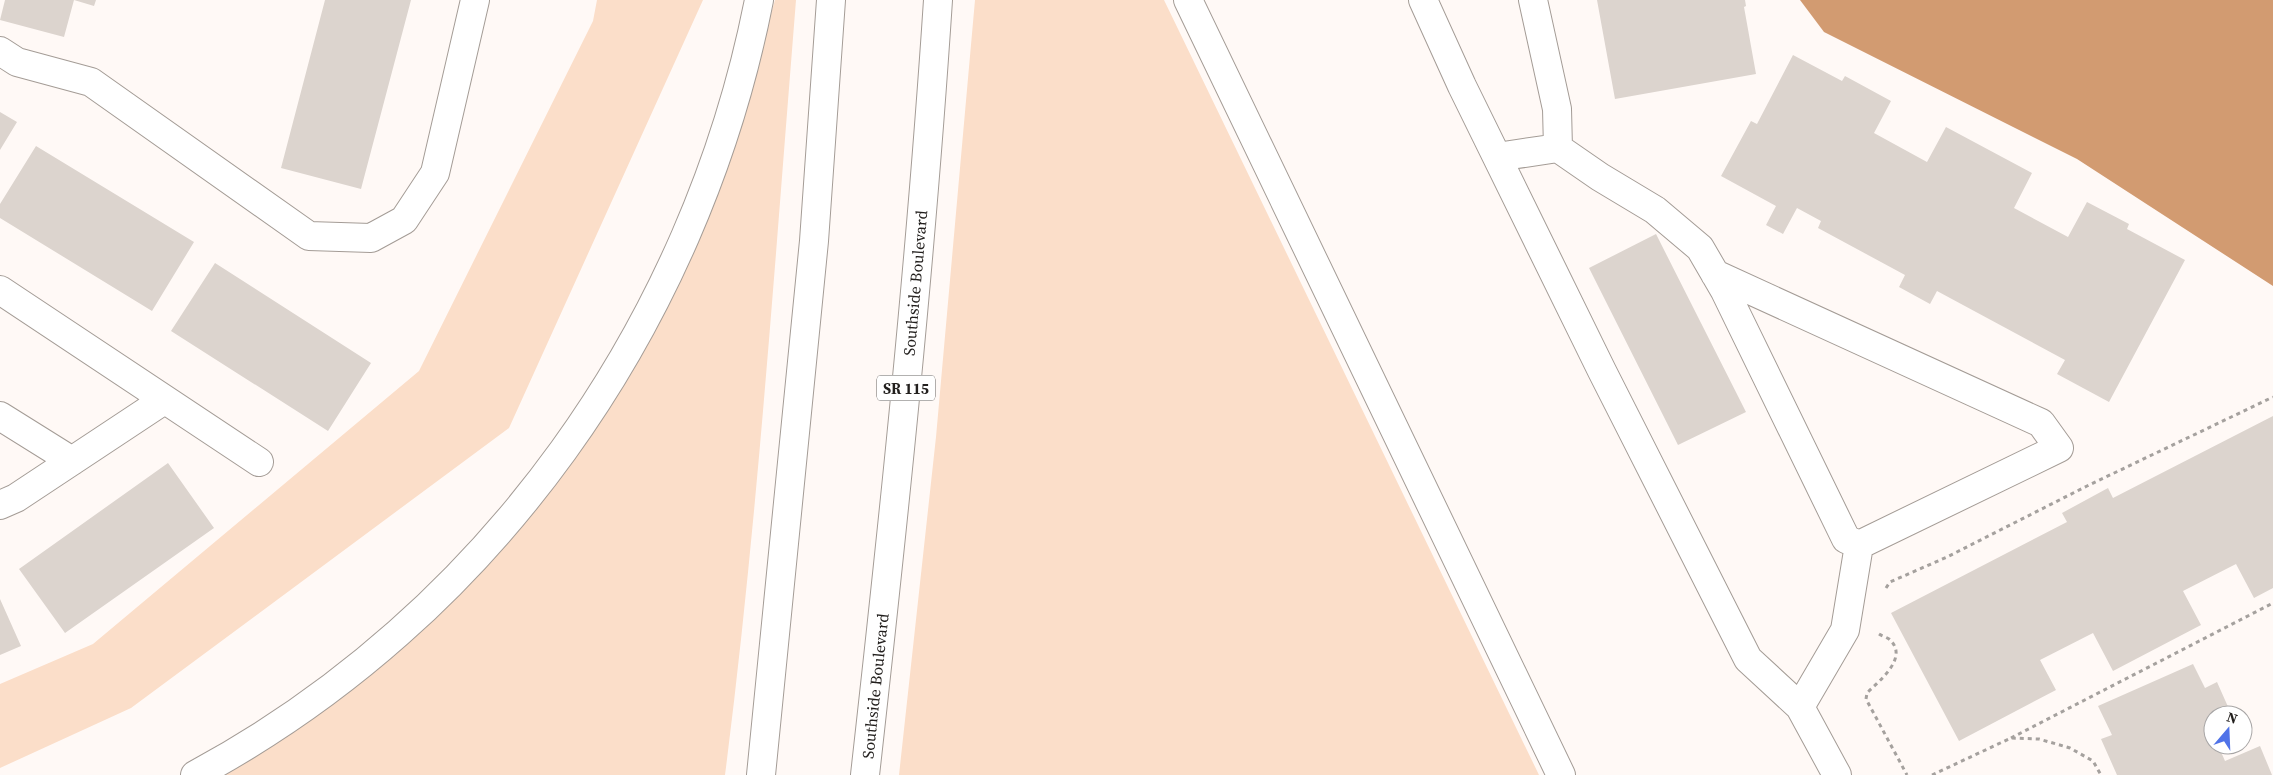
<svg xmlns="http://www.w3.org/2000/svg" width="2273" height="775" viewBox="0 0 2273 775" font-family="'Source Serif 4',serif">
	<rect width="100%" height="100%" fill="#fff9f6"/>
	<path fill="#fbdec9" d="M597,0H703L509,428L131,708L0,768V684L93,644L419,371L593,21Z
		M775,0H796C775,258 758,518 725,775H219C278,744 333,702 384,658C413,634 442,609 469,583C564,488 641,372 695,249C713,207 729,163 742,119C754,79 763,39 775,0Z
		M975,0H1164L1539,775H899L936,437Z"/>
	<path fill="#d29b71" d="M1800,0H2273V286L2077,159L1824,32Z"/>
	<path fill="#dcd4ce" d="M5,0H74L64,37L0,20Z
		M74,0H96L94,6Z
		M325,0H411L361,189L281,168Z
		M1597,0H1745L1746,6L1744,7L1756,74L1615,99Z
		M1793,55L1842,81L1845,76L1891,101L1874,133L1927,162L1946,127L2032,173L2014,208L2068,237L2087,202L2129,224L2127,229L2185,260L2109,402L2057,374L2065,360L1937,291L1930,304L1899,287L1905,275L1818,228L1821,221L1797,208L1783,234L1766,225L1776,206L1721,176L1751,121L1757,124Z
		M0,112L17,122L0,150Z
		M36,146L194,242L152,311L0,218V204Z
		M1656,234L1746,412L1678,445L1589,268Z
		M215,263L371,363L328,431L171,331Z
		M2273,416V588L2254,598L2236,564L2183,591L2201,625L2113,671L2093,633L2040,660L2056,690L1959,741L1891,613L2067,522L2062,513L2108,488L2113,498Z
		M168,463L214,528L65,633L19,569Z
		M0,599L21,646L0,655Z
		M2193,664L2205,688L2217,682L2229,709L2206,719L2213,734V745H2218L2225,761L2260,746L2272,775H2117L2101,739L2112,735L2098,706Z"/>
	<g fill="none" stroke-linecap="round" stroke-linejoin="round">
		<g stroke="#a49c96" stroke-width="30">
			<path id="minor" d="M1423,0L1462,86L1602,371L1748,659L1800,707L1837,775
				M1533,0L1557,109L1558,148L1600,177L1655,210L1700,248L1725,291L1846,539L1859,545L2059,448L2041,423L1715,274
				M0,51L17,62L91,82L309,236L371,238L404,220L435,173L475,0
				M1497,157L1558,148
				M0,290L259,462
				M0,416L72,461
				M0,505L16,498L164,400
				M1800,707L1845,630L1859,545"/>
		</g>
		<g stroke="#a49c96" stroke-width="30">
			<path id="highway" d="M1188,0L1561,775
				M195,775C489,617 695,326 759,0
				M761,775L814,241L831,0
				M865,775C894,517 921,259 938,0"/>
		</g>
		<path stroke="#a5a19e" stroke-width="3" stroke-dasharray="4 4" stroke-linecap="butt" d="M1886,588L1890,582L1947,557L2087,486L2273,397
			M1879,634C1882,636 1886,637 1889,639C1910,657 1879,681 1867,693L1866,699L1907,775
			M2011,738L2273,603
			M1932,775L2011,738L2039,739L2070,748L2093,761L2101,775"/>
		<use href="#minor" stroke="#fff" stroke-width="28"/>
		<use href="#highway" stroke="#fff" stroke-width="28"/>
	</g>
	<g text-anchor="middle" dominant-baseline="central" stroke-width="5" stroke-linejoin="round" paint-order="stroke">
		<rect fill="#fff" stroke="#646261" stroke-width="1" x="877" y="375.5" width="58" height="25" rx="4"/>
		<g font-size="15" font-weight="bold" fill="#221f1d">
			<text x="906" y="388">SR 115</text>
		</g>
		<g font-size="16" fill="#221f1d" stroke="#fff">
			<text transform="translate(915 283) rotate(-85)">Southside Boulevard</text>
			<text transform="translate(875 686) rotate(-84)">Southside Boulevard</text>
		</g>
	</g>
	<g transform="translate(2228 730) rotate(19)"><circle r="24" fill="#ffffff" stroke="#a7a5a5"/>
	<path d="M0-4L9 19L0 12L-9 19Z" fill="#5073e8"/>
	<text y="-8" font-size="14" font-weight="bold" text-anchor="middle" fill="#221f1d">N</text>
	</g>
</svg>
